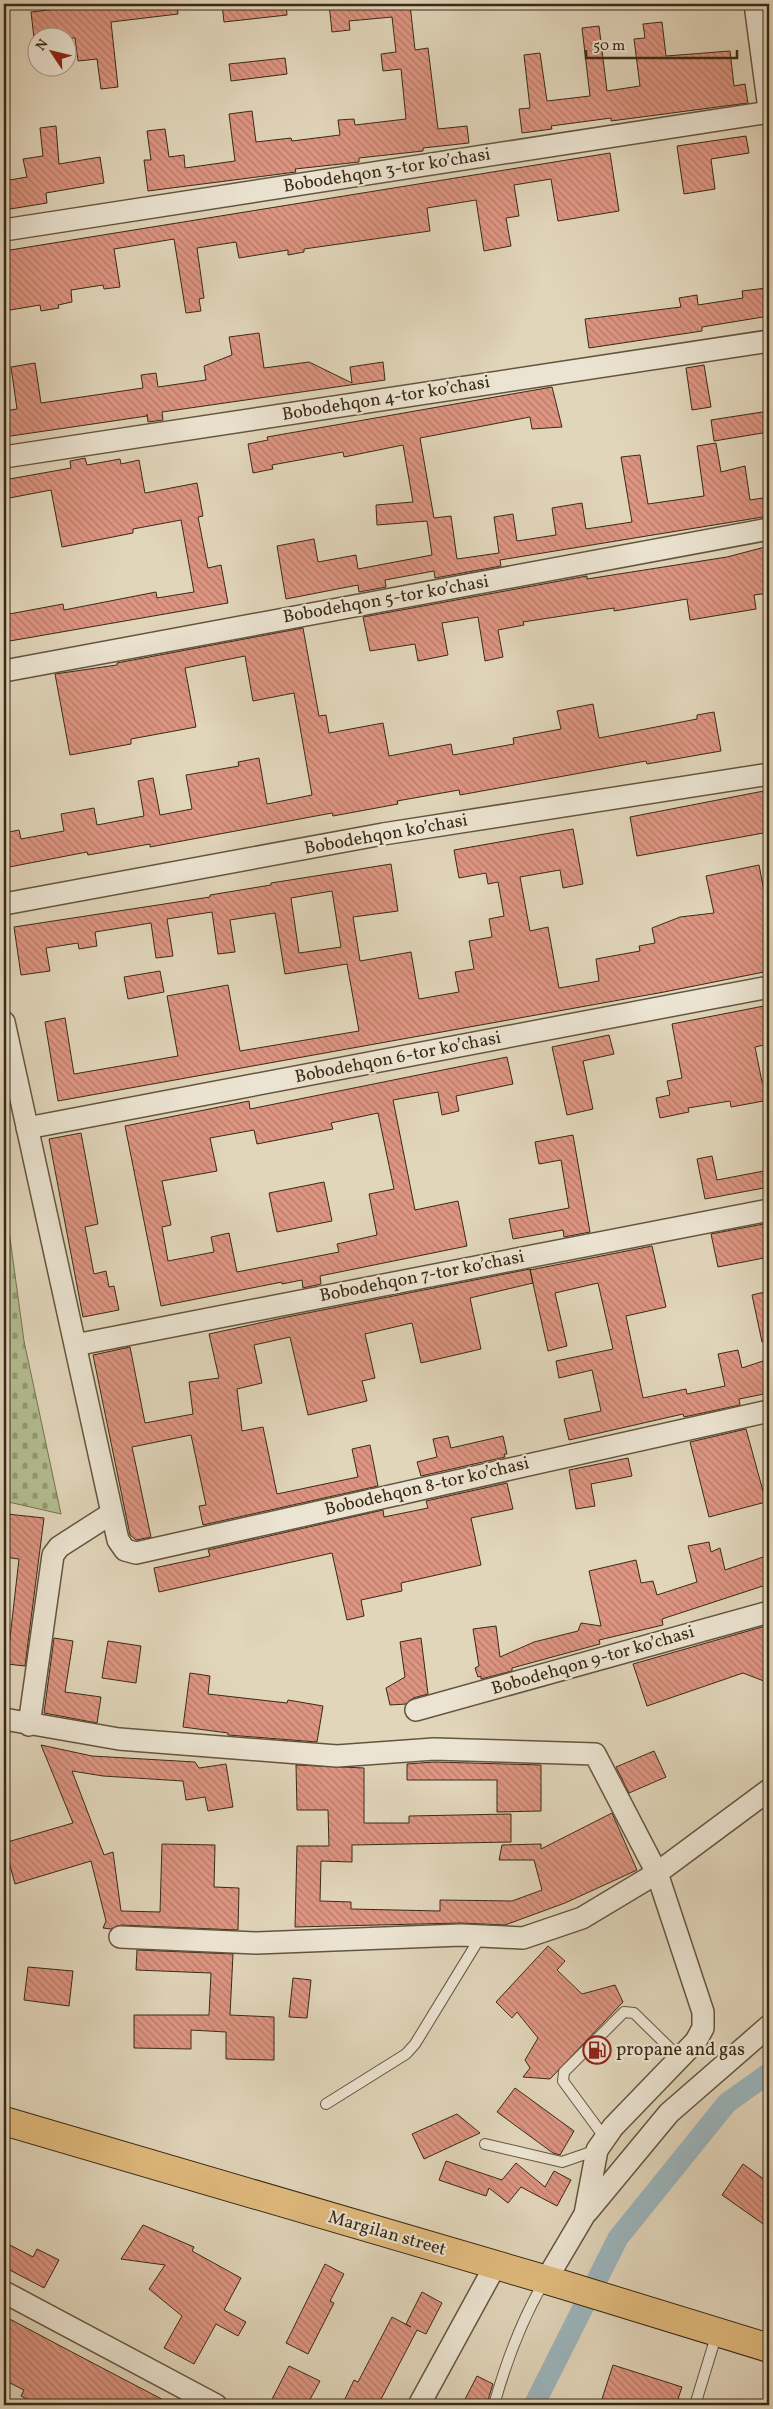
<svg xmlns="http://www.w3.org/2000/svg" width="773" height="2409" viewBox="0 0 773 2409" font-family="Vollkorn,serif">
	<defs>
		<pattern id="cemetery-stones" width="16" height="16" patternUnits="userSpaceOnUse" patternTransform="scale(1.25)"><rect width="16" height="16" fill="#b3bd90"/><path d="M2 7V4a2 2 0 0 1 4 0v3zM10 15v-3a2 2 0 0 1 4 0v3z" fill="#939a75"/></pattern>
		<pattern id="building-back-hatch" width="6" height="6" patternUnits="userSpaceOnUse" patternTransform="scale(1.25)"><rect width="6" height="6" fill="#de9582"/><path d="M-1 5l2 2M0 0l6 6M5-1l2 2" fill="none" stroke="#b57a69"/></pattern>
	</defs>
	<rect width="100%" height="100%" fill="#e1d5ba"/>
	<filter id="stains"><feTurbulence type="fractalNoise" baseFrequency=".004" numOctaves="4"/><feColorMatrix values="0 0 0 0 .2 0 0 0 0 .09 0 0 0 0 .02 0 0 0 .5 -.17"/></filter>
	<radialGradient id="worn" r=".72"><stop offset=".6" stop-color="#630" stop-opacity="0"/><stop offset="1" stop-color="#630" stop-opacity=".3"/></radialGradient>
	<path fill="url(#cemetery-stones)" stroke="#767453" d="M4,1194L24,1341L61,1514L4,1501Z"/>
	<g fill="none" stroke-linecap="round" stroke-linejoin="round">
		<path stroke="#9bb5bc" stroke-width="21" d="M534,2405L618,2238L727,2103L769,2073"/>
	</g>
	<path fill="url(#building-back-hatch)" stroke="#3a2a16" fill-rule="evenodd" d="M102,4H177L178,14L111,22L118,87L101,89L97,59L78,61L75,38H34L31,12Z
		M222,4H286L287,15L224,22Z
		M329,4H410L415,50L428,48L438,129L467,126L469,143L423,148V151L359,158V162L295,169L296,172L148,191L144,160H151L147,131L165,129L169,157L184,155L185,168L235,161L229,114L252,111L256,142L291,138L292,141L340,135L338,120L354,119L355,125L406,119L401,69L383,71L381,54L396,52L392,17L349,21L350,30L332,32Z
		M662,22L666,56L730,51L734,86L745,84L748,103L611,121V118L551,126L552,129L522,133L519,109L530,108L524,55L540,53L547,101L590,96L582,28L599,26L607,91L640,86L634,39L645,38L643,24Z
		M285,58L287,74L231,81L229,64Z
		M56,126L59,164L100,157L104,183L46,193L47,203L4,210V181L27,177L23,159L43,156L40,128Z
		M746,136L749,153L711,159L715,189L684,194L677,146Z
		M610,153L619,211L558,221L551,179L514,185L519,216L506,218L511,246L484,251L476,200L427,208L430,231L304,249V252L288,255V250L239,258L236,242L197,248L204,298L199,299L201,311L186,313L174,239L114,249L120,287L104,289L103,285L71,290L72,302L58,305L59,308L41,311L40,305L4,311V251Z
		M767,288L769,316L702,327V331L589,348L585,319L681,307L679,298L697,295L698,305L743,298L742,291Z
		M259,333L264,368L309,362L352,383L350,367L383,362L385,380L162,412L163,420L148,422L147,414V416L4,437V411L17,409L11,367L35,363L41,403L143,388L141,375L156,373L158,387L206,380L204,366L232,355L229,337Z
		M704,365L711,407L692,410L686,368Z
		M552,387L562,427L532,429L530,417L420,438L434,518L451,516L457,559L499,553L494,517L513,514L517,541L556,535L552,508L582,503L586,529L632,522L621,457L640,455L648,504L704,496L697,446L716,443L721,472L745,466L750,500L769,497V516L500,560L501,566L435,578L434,571L385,580L386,587L359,592L358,585L286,599L277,546L314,539L318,562L356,555L358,569L432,555L427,521L377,525L376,505L413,502L403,445L344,457L343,452L272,465L273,469L253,473L248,444L268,440L267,437Z
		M769,411V432L714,441L711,420Z
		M85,458L87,465L120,459L121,464L139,460L145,493L197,483L203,516L198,517L208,568L221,565L228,603L4,642V615L63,604L64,610L156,592L157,598L194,592L181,520L133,529V533L62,547L51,490L4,499V480L71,468L70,461Z
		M769,546V593L754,595L756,609L690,620L687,599L614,611V608L523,622L524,625L498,630L503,657L485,661L478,617L442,623L448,655L418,661L415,644L370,651L363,617L587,576V579L727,557Z
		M303,628L319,716L326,715L329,733L383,723L389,756L451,744L453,755L514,744L513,738L561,729L557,711L593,704L599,738L697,719V715L714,712L721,751L647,764L646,761L460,795L459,790L397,801L398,804L333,816L332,813L150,847V844L88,855L87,852L4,868V833L19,830L21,839L64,831L61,814L94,808L97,825L144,816L138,781L153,778L160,815L192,809L186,775L239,766L238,762L259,758L267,804L312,795L294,693L253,701L245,656L185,668L196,727L131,739V744L70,755L55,674L117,665V663Z
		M769,790V832L637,856L630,817Z
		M573,829L583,884L563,888L560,870L520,877L530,931L548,927L559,988L599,981L596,959L640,951L639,946L655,943L652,928L680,917L714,913L706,876L759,865L769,917V971L664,992L58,1101L45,1022L65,1018L74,1074L178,1056L167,996L228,985L240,1051L359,1031L347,964L285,974L275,913L230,920L235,952L218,954L212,912L167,919L173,956L156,958L151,923L95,932L97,946L79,949L78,943L46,948L50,971L21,975L14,927L210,897V895L271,885V883L391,864L398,911L353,917L360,961L411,952L419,999L459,992L455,972L474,969L469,941L492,937L489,919L504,916L498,882L488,884L486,873L459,878L454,850ZM332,891L341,947L299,953L291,898Z
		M160,971L164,992L128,999L124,977Z
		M769,1005V1044L755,1047L762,1082L769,1080V1100L731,1107L730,1101L688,1108L689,1112L660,1118L656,1098L670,1095L667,1081L682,1078L672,1024Z
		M609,1035L614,1054L583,1061L593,1109L567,1115L552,1047Z
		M507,1057L513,1084L456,1096L459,1111L442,1115L438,1092L393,1100L415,1210L458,1201L467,1246L320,1276L321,1284L303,1288L302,1280L282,1284V1282L161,1306L125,1126L249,1101L250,1109ZM378,1113L394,1189L369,1194L377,1235L337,1244L339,1252L237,1272L229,1233L211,1237L214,1252L168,1261L162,1227L171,1225L162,1181L217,1171L210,1138L254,1130L257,1144L333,1129L331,1123Z
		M81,1133L98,1224L85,1227L94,1274L106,1271L109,1287L114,1286L119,1310L83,1317L49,1139Z
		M573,1135L590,1232L564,1237L563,1230L513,1239L509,1219L569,1208L561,1160L539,1164L535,1142Z
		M712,1156L717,1180L769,1170V1187L705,1199L697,1159Z
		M324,1182L332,1221L277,1232L269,1193Z
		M769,1223V1257L718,1267L711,1234Z
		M652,1246L666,1307L626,1316L643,1398L686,1389L687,1394L725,1386L718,1354L738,1350L742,1368L763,1361L769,1383V1393L739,1399L740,1405L684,1417L683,1414L569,1440L564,1419L601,1411L592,1370L559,1378L556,1361L613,1349L598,1283L555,1293L567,1346L548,1351L530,1270Z
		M530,1269L533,1283L470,1298L481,1349L421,1363L412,1323L365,1334L375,1378L362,1381L367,1401L308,1415L290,1337L254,1345L262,1383L237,1389L242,1431L263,1427L277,1494L358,1477L352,1449L370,1445L378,1486L203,1525L199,1506L206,1505L191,1435L132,1447L151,1537L136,1540L130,1535L93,1355L130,1347L145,1423L193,1414L189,1382L219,1378L209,1334L287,1317Z
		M769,1291V1341L762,1342L752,1295Z
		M746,1429L766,1502L709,1517L690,1442Z
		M448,1436L451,1448L503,1436L507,1454H504L505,1457L421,1476L417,1462L437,1457L433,1439Z
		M628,1458L632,1476L591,1484L595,1506L576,1509L569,1470Z
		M507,1483L513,1509L471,1518L481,1565L401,1583L402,1591L361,1600L364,1616L347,1620L332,1553L159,1592L154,1568L210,1556L208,1550L383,1510L384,1517L428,1508L426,1501Z
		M7,1514L44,1518L25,1666L7,1664L19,1559L4,1557Z
		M709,1542L711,1552L720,1548L725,1570L769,1555V1584L662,1619L663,1625L599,1640L600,1644L512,1668V1671L481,1679V1676L478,1677L475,1668L479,1666L473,1629L496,1626L500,1657L534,1642L578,1631L581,1623L601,1626L589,1571L636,1560L641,1583L653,1581L657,1595L697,1582L688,1546Z
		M769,1625V1683L743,1673L647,1706L633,1664Z
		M54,1638L73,1641L65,1692L101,1697L97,1723L44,1713Z
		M421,1638L428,1694L413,1698L406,1704L390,1705L386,1688L405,1677L400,1642Z
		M108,1641L141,1646L136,1683L102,1678Z
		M190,1673L210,1676L208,1694L287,1703L288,1700L323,1706L317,1742L228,1735V1733L183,1727Z
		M41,1745L92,1756L195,1762L199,1768L226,1764L233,1807L208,1811L205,1797L186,1800L183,1781L103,1776L72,1771L104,1855L113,1852L121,1911L160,1912L162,1844L215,1845L214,1887L239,1888L238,1930L121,1925L111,1929L103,1928L106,1921L91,1861L15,1884L4,1843L73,1823Z
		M654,1751L666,1777L629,1793L616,1767Z
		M434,1762L541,1765V1811L497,1812V1780H407V1764Z
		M296,1765L364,1768V1823H409V1816L511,1814V1842L352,1845V1862L321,1861L320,1901L351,1902V1909L440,1911V1900L512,1901L542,1890L534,1860H499L502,1845L541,1844V1849L612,1813L637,1870L565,1903L505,1925L461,1923L295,1927L297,1846H329L328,1810H297Z
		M548,1946L565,1961L557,1970L582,1994L615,1985L623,2002L550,2079L523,2077L530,2068L525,2060L538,2038L517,2012L512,2018L496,2002Z
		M137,1950L233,1954L230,2015L274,2017V2060L226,2059V2032L191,2030V2049L134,2048V2015H209L211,1973L136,1970Z
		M28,1967L73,1971L69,2006L24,2000Z
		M293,1978L311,1980L307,2018L289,2017Z
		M515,2088L574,2131L560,2155L553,2153L497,2112Z
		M457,2114L480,2133L424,2159L412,2134Z
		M446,2161L502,2180L516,2163L545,2187L554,2171L571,2180L557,2206L521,2187L508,2203L489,2188L486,2196L439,2180Z
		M743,2164L769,2183V2228L722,2195Z
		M143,2225L194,2247L192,2251L241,2278L224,2310L246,2322L238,2336L216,2324L194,2364L164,2348L182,2316L149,2289L165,2265L121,2259Z
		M4,2242L33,2257L37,2249L59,2260L44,2288L4,2267Z
		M325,2264L344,2274L330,2301L334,2303L308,2354L286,2343Z
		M422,2292L442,2303L426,2334L417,2330L378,2405H342L354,2380L358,2382L392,2317L411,2327L406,2324Z
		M4,2316L68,2350L173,2405H38L21,2396L24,2390L4,2380Z
		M613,2365L682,2387L676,2405H600Z
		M289,2366L320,2381L307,2405H269Z
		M477,2376L493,2384L488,2400L486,2405H462Z"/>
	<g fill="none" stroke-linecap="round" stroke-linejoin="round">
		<g stroke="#64553f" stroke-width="12">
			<path id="service" d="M326,2104L406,2054L415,2044L481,1936
				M605,2138L563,2081L564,2072L624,2012L634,2013L680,2058
				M485,2144L562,2162L597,2150
				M494,2405C506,2362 522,2319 545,2280
				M695,2405L717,2333"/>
		</g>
		<g stroke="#64553f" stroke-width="24">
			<path id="minor" d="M755,4L769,109
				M4,230L769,112
				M4,457L769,341
				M4,671L769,529
				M4,904L383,834L769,774
				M4,1022L118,1540L125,1550L136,1553L769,1411
				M27,1128L769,987
				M75,1345L769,1210
				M416,1710L769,1612
				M4,1719L119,1739L337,1756L434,1749L595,1754L657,1873L703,2012V2028L696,2041L613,2127L597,2150L585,2214L546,2280
				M29,1725L53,1555L59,1547L112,1513
				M120,1937L257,1943L461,1935L523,1938L582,1918L657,1873L769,1790
				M587,2212L669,2113L769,2026
				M4,2292L216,2405
				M419,2405L495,2266"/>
		</g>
		<g stroke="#3a2a16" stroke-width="30">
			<path id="primary" d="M4,2121L564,2285L769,2348"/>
		</g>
		<use href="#service" stroke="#ece4d2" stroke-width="10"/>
		<use href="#minor" stroke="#ece4d2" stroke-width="21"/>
		<use href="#primary" stroke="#e0ba7d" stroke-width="28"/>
	</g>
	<defs>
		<g id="fuel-ring" transform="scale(1.4375)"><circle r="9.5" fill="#ece4d2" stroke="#8f2418" stroke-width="1.5"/><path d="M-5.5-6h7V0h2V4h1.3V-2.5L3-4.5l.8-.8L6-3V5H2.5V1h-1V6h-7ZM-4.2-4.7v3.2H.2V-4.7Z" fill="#8f2418"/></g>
	</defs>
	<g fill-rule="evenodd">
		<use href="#fuel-ring" x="597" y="2050"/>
	</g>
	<g text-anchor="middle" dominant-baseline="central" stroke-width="4.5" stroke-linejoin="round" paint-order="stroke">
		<g font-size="18" fill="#3a2a16" stroke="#ece4d2">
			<text transform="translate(387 171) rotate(-9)">Bobodehqon 3-tor koʼchasi</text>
			<text transform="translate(386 399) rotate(-9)">Bobodehqon 4-tor koʼchasi</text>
			<text transform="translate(386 600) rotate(-10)">Bobodehqon 5-tor koʼchasi</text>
			<text transform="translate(386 835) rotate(-10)">Bobodehqon koʼchasi</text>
			<text transform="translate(398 1058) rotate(-11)">Bobodehqon 6-tor koʼchasi</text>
			<text transform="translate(422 1277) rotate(-11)">Bobodehqon 7-tor koʼchasi</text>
			<text transform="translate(427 1487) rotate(-13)">Bobodehqon 8-tor koʼchasi</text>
			<text transform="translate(593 1661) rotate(-16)">Bobodehqon 9-tor koʼchasi</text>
			<text transform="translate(387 2234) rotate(16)">Margilan street</text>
		</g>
		<g font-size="18" fill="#3a2a16" stroke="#ece4d2" text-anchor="start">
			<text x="616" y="2050">propane and gas</text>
		</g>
	</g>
	<rect width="773" height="2409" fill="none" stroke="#e1d5ba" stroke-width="20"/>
	<rect x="5" y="5" width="763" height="2399" fill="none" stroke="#3a2a16" stroke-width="2.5"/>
	<rect x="10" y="10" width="753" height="2389" fill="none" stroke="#3a2a16"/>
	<g transform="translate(52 52) rotate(305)"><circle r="24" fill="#ece4d2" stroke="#a59a87"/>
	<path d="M0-4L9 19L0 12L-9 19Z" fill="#8f2418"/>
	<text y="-8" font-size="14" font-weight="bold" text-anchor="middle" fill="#3a2a16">N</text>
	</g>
	<path d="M586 50v8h151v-8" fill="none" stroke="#3a2a16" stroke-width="2.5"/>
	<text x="593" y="50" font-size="15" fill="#3a2a16" stroke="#ece4d2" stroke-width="4" paint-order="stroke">50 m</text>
	<rect width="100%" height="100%" filter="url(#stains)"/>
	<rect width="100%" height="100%" fill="url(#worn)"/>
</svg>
